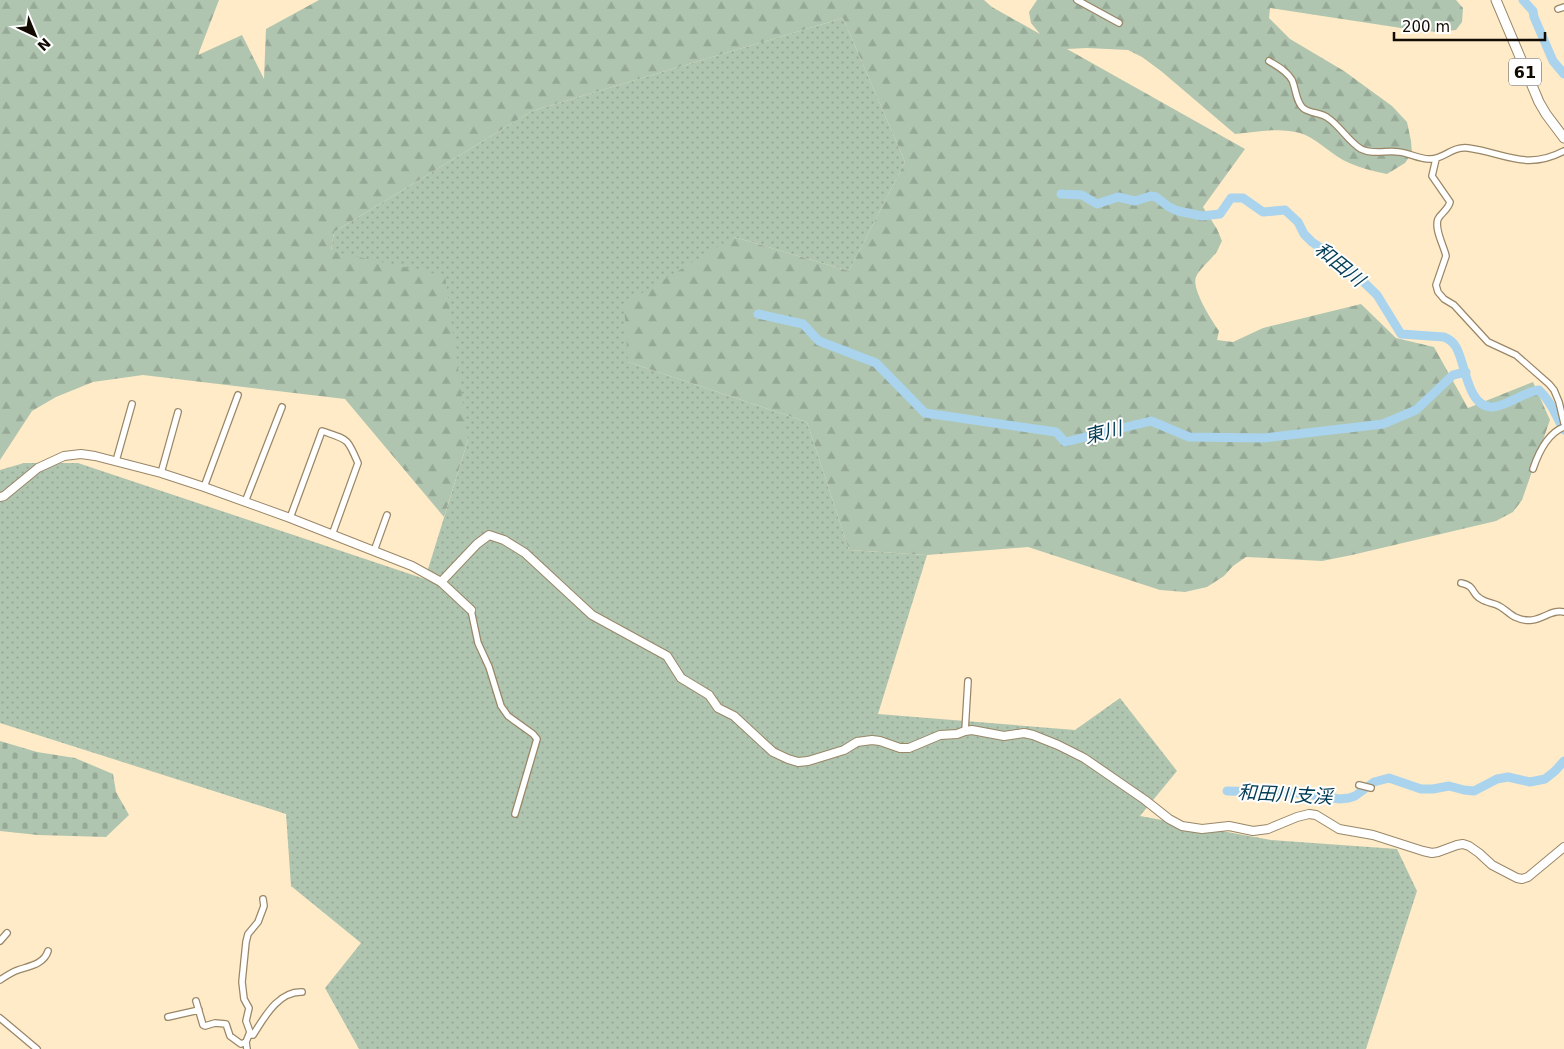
<svg xmlns="http://www.w3.org/2000/svg" width="1564" height="1049" viewBox="0 0 1564 1049" font-family="'DejaVu Sans','Noto Sans JP',sans-serif">
	<defs>
		<pattern id="grass-dots" width="8" height="8" patternUnits="userSpaceOnUse" patternTransform="scale(1.25)"><rect width="8" height="8" fill="#afc5b0"/><path d="M2 2h.1M6 6h.1" fill="none" stroke="#96a896" stroke-width="1.8" stroke-linecap="round"/></pattern>
		<pattern id="forest-firs" width="22" height="20" patternUnits="userSpaceOnUse" patternTransform="scale(1.25)"><rect width="22" height="20" fill="#afc5b0"/><path d="M5 1l3.5 6h-7zM16 11l3.5 6h-7z" fill="#96a896"/></pattern>
		<pattern id="cemetery-stones" width="16" height="16" patternUnits="userSpaceOnUse" patternTransform="scale(1.25)"><rect width="16" height="16" fill="#afc5b0"/><path d="M2 7V4a2 2 0 0 1 4 0v3zM10 15v-3a2 2 0 0 1 4 0v3z" fill="#96a896"/></pattern>
	</defs>
	<rect width="100%" height="100%" fill="#ffebc8"/>
	<path fill="url(#grass-dots)" d="M843,18L905,162L849,271L734,237L628,362L807,422L849,550L927,555L878,714L1075,730L1120,698L1177,771L1140,816L1271,840L1397,849L1417,891L1366,1049H359L325,988L361,943L291,886L286,814L0,723V470L24,463H78L425,579L468,440L331,251L334,232L532,111Z"/>
	<path fill="url(#forest-firs)" d="M0,0H219L198,55L242,35L264,79L266,29L319,0H984L992,7L1040,34L1031,23L1029,12L1037,0H1456L1463,8L1462,22L1456,30L1436,32L1401,28L1270,8L1269,18L1290,39L1344,71L1392,106L1407,122L1411,141L1412,153L1405,163L1387,174C1371,171 1357,167 1343,160C1329,152 1314,137 1300,133C1278,127 1257,132 1235,134L1161,71L1142,57L1128,50L1087,48L1067,49L1245,149L1203,207L1217,229L1222,241C1219,246 1218,252 1214,255C1208,263 1200,268 1196,277C1191,289 1212,321 1219,331L1217,340L1233,342L1263,328L1361,304L1396,338L1434,347L1468,408L1533,382L1550,420L1522,500L1513,512L1496,521L1352,555L1322,561L1246,557L1233,566L1224,576L1207,587L1185,592L1160,590L1028,547L927,555L849,550L807,422L628,362L624,304L734,237L849,271L905,162L843,18L532,111L334,232L331,251L445,276L468,440L444,517L345,399L143,375L93,382L56,397L32,411L0,460Z"/>
	<path fill="url(#cemetery-stones)" d="M0,741L37,752L75,758L113,774L116,792L129,815L106,837L38,835L0,831Z"/>
	<g fill="none" stroke-linecap="round" stroke-linejoin="round">
		<path stroke="#aad4ed" stroke-width="9" d="M1523,0L1533,11L1534,17L1553,61L1564,74
			M1061,194L1082,195L1097,204L1118,197L1135,201L1151,196L1156,197L1169,207L1178,211L1202,216L1220,214L1231,198H1243L1263,212L1285,210L1298,222L1304,234L1312,242L1347,266L1377,295L1401,334L1444,337C1449,339 1453,342 1456,347C1466,364 1467,407 1492,407C1506,407 1523,392 1539,390C1551,401 1556,416 1564,430
			M758,314L803,324L819,341L876,363L925,413L1056,432L1065,442L1151,421L1189,437L1264,438L1383,424L1416,410L1453,375L1466,372
			M1227,791L1298,793L1340,799L1349,798L1355,796L1374,782L1389,778L1421,789H1433L1449,786L1464,790L1474,791L1497,779L1508,777L1530,782L1545,779L1555,771L1564,761"/>
		<g stroke="#998767" stroke-width="8">
			<path id="street" d="M1077,0L1119,23
				M1558,9L1564,7
				M1269,61C1277,66 1287,71 1292,80C1296,89 1296,102 1303,108C1310,114 1321,112 1328,118C1340,126 1349,142 1361,149C1373,155 1387,150 1399,152C1409,153 1419,159 1429,159C1444,160 1451,146 1468,148C1505,153 1526,171 1564,151
				M1436,159L1432,176L1450,202C1448,210 1441,213 1438,219C1434,229 1444,246 1446,256L1436,285L1438,292L1444,299L1454,305L1488,342L1516,355L1549,384L1554,390L1559,402L1564,423
				M116,461L132,404
				M1533,469C1538,454 1548,433 1564,427
				M161,473L178,412
				M204,487L238,395
				M245,502L282,407
				M290,518L322,431C348,440 347,437 358,463L332,535
				M374,551L387,515
				M1461,583C1476,586 1471,594 1481,599C1487,603 1494,603 1499,606C1505,609 1510,615 1515,617C1538,628 1548,608 1564,612
				M471,610L478,643L489,667L501,706L508,716L533,734L537,739L515,814
				M965,731L968,681
				M1359,785L1371,788
				M0,941L7,933
				M0,980C6,976 12,972 18,970C30,966 44,964 48,951
				M196,1001L203,1025L205,1026L215,1023L226,1024L230,1036L241,1044L246,1042
				M168,1017L199,1010
				M0,1018L37,1049
				M250,1035H253C264,1018 278,991 302,992
				M247,1049L246,1042L250,1032L246,1021L249,1008L244,999L242,982L246,942L248,934L258,922L264,906L263,899"/>
		</g>
		<g stroke="#998767" stroke-width="10">
			<path id="secondary" d="M0,497L4,496L38,468L64,456L81,454L95,456L161,473L204,487L290,518L412,566L441,582L471,610
				M441,582L477,544L489,535L504,540L525,553L592,615L667,656L681,678L709,695L718,708L734,716L773,752L788,759L798,762L808,761L844,750L857,742L872,740L880,741L900,748H909L940,735L957,734L965,731L972,730L1004,736L1024,733L1033,735L1058,745L1084,758L1145,800L1169,819L1182,826L1202,829L1229,826L1253,831L1268,829L1297,817L1309,814L1316,815L1339,829L1373,835L1423,851L1432,853L1438,852L1457,845L1463,844L1469,846L1479,853L1492,865L1517,878L1522,879L1528,877L1564,847"/>
		</g>
		<g stroke="#998767" stroke-width="11">
			<path id="primary" d="M1496,0L1539,102L1546,114L1564,138"/>
		</g>
		<use href="#street" stroke="#fff" stroke-width="5.5"/>
		<use href="#secondary" stroke="#fff" stroke-width="8"/>
		<use href="#primary" stroke="#fff" stroke-width="9"/>
	</g>
	<g text-anchor="middle" dominant-baseline="central" stroke-width="4" stroke-linejoin="round" paint-order="stroke">
		<rect fill="#fff" stroke="#59544e" stroke-width="1" x="1509" y="58.5" width="32" height="27" rx="4"/>
		<g font-size="16" font-weight="bold" fill="#120b02">
			<text x="1525" y="72">61</text>
		</g>
		<g font-size="19" font-style="italic" fill="#033c55" stroke="#fff">
			<text transform="translate(1340 264) rotate(39)">和田川</text>
			<text transform="translate(1103 432) rotate(-14)">東川</text>
			<text transform="translate(1285 794) rotate(3)">和田川支渓</text>
		</g>
	</g>
	<g transform="translate(35 35) rotate(136)" stroke="#ffffff" stroke-width="4" paint-order="stroke">
	<path d="M0-4L9 19L0 12L-9 19Z" fill="#120b02"/>
	<text y="-8" font-size="14" font-weight="bold" text-anchor="middle" fill="#120b02">N</text>
	</g>
	<path d="M1394 32v8h151v-8" fill="none" stroke="#120b02" stroke-width="2.5"/>
	<text x="1402" y="32" font-size="15" fill="#120b02" stroke="#ffffff" stroke-width="4" paint-order="stroke">200 m</text>
</svg>
